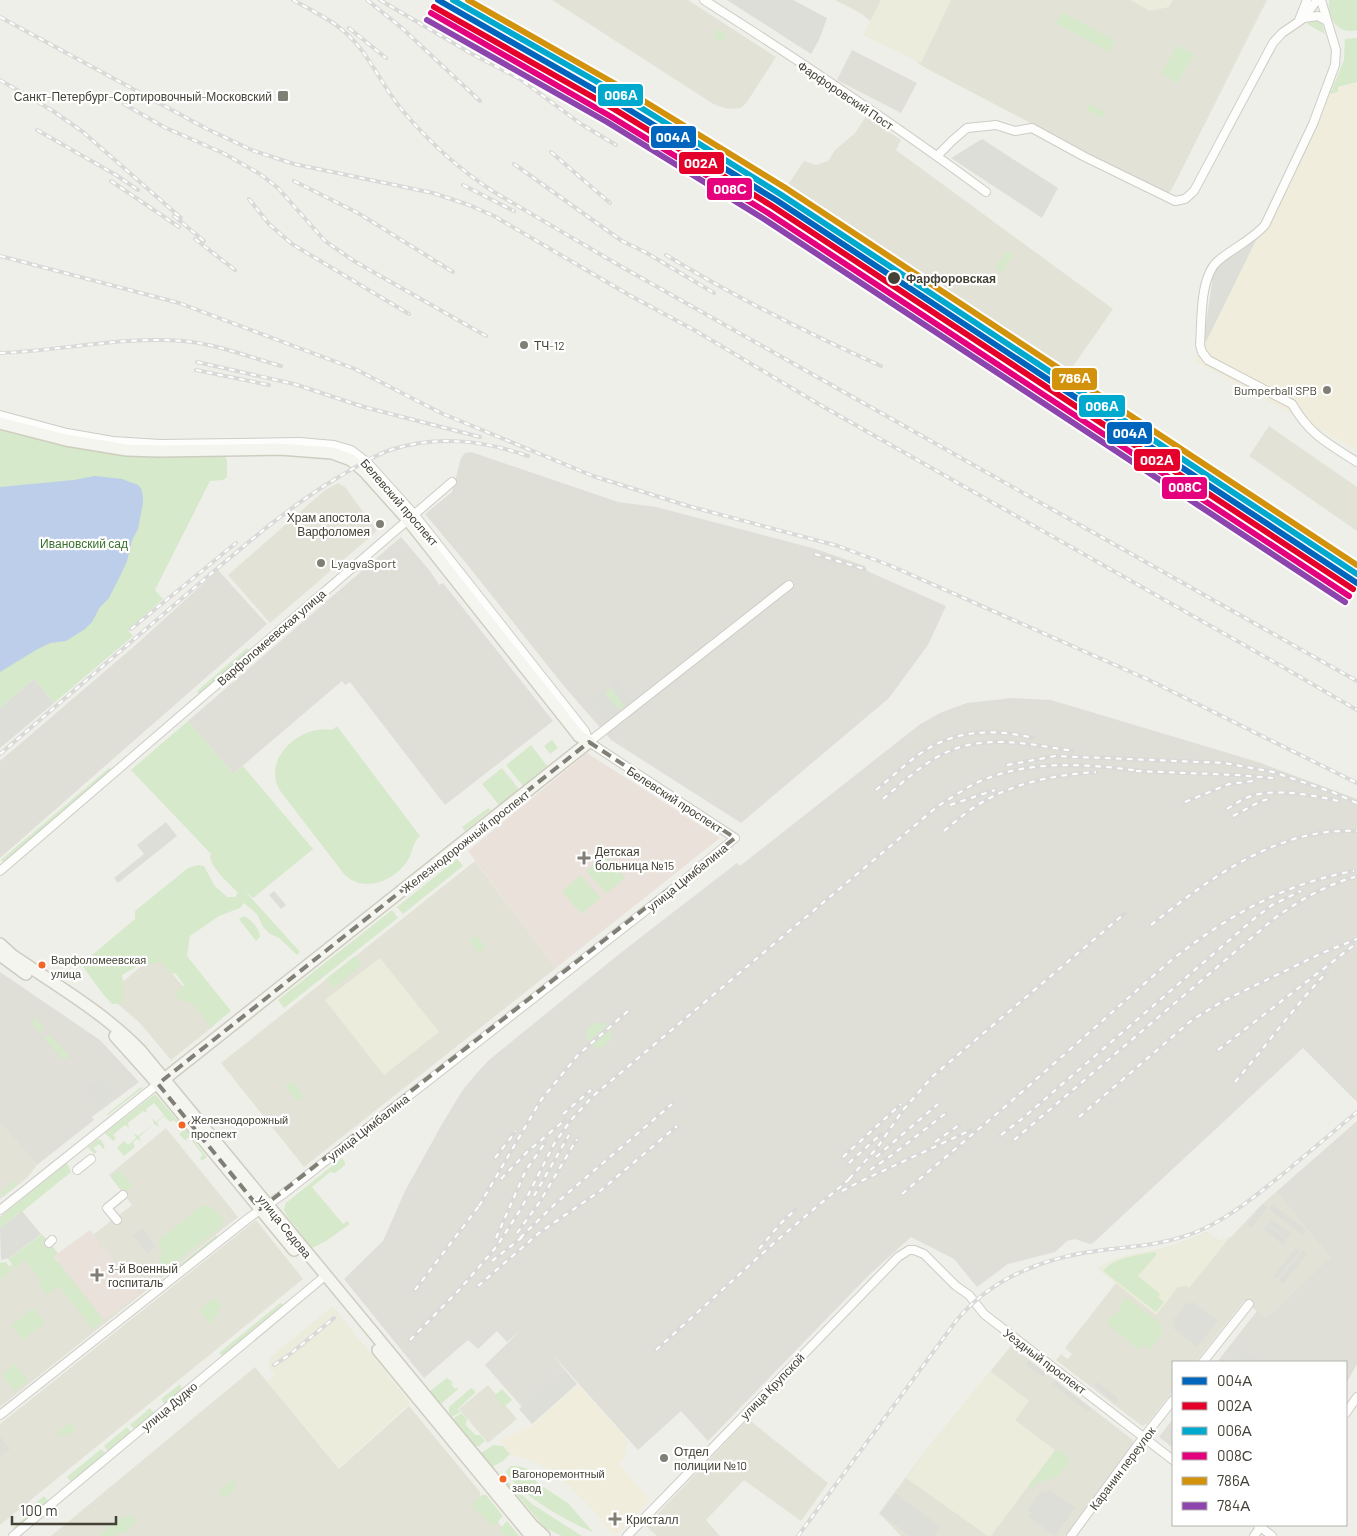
<svg xmlns="http://www.w3.org/2000/svg" width="1357" height="1536" viewBox="0 0 1357 1536" font-family="Barlow,sans-serif">
	<rect width="100%" height="100%" fill="#efefe9"/>
	<path fill="#e3e2d7" d="M552,0H688L776,57L747,102L741,108L729,109L715,105Z
		M835,0H1267L1171,191L1165,194L922,66L862,14Z
		M866,116L901,140L896,150L1113,309L1069,372L787,186L804,161L816,165L828,161L835,150L855,133Z
		M1269,426L1357,487V531L1249,456Z
		M338,483L346,488L377,531L270,623L228,575L325,490Z
		M475,861L556,968L304,1167L221,1063Z
		M156,954L215,1025L171,1060L139,1022L107,995Z
		M0,1122L37,1165L27,1178L0,1199Z
		M166,1128L238,1217L0,1407V1274L23,1255L40,1275L132,1205L109,1175Z
		M1276,1192L1330,1257L1266,1318L1244,1301L1196,1362H1173V1391L1147,1424L1142,1426L1056,1360L1061,1354L1068,1359L1072,1354L1065,1348L1116,1283L1097,1268L1118,1258L1172,1246L1207,1232L1219,1241L1231,1237L1260,1206Z
		M256,1220L303,1279L0,1525V1424Z
		M1011,1346L1133,1440V1442L1065,1536H901L879,1513L927,1449Z
		M255,1367L339,1469L409,1406L480,1492L481,1504L511,1536H51Z
		M488,1385L517,1419L488,1443L459,1409Z
		M748,1419L828,1483L801,1521L744,1480L706,1520L720,1536H657L646,1526Z"/>
	<path fill="#f1eddc" d="M1357,83V450L1195,361L1258,235L1327,91Z
		M578,1385L628,1440L624,1458L619,1464L650,1500L615,1536L593,1510L571,1488L549,1470L534,1461L510,1454L500,1440L530,1427Z"/>
	<path fill="#dfded7" d="M852,50L917,83L901,113L837,80Z
		M471,452L618,502L656,507L816,549L865,566L867,571L946,606L928,645L889,698L741,823L611,740L563,685L466,563L425,514L452,492L461,458L465,453Z
		M401,537L430,571L439,585L443,583L553,721L445,805L350,682L345,685L342,681L233,774L188,721Z
		M218,570L267,624L0,858V761L138,643Z
		M1012,698L1051,700L1258,762L1357,799V1102L1303,1048L1093,1243L1090,1244L1075,1239L1067,1241L1055,1252L1008,1264L977,1287L954,1259L911,1237L870,1274L708,1441L681,1411L638,1450L552,1354L564,1369L522,1407L485,1365L521,1330L507,1342L497,1331L478,1349L468,1340L424,1378L344,1279L383,1241L405,1191L441,1126L462,1091L476,1074L489,1060L623,951L737,863L740,866L919,725L940,713L967,703Z
		M0,972L100,1040L139,1082L92,1117L94,1120L37,1165L0,1122Z
		M1357,1121V1364L1346,1384V1362H1217L1257,1311L1266,1318L1330,1257L1276,1192Z
		M1173,1419V1448L1159,1437Z"/>
	<path fill="#ececdc" d="M881,0H951L921,63L863,35Z
		M1130,0H1173L1169,7L1150,11Z
		M380,958L439,1032L384,1075L325,1000Z
		M1207,1232L1219,1241L1230,1237L1189,1288L1186,1286L1178,1287L1156,1315L1097,1268L1118,1258L1172,1246Z
		M333,1306L410,1403L339,1468L267,1381L275,1375L268,1366L270,1362L269,1358Z
		M990,1371L1029,1401L1015,1420L1055,1450L991,1536H988L906,1478L927,1449Z"/>
	<path fill="#eae1da" d="M587,753L720,838L556,968L468,851Z
		M90,1230L98,1240V1243L101,1248H104L140,1293L104,1320L54,1256Z"/>
	<path fill="#d6e9ca" d="M1329,0H1357V30C1337,35 1328,18 1329,0Z
		M1063,12L1115,41L1109,52L1056,23Z
		M1318,19L1322,23L1325,34L1307,24L1311,20Z
		M718,29L727,35L722,42L713,36Z
		M1357,38V82L1338,87V92L1330,94L1344,60L1345,39Z
		M1178,45L1194,54L1177,83L1161,73Z
		M1090,104L1105,112L1102,118L1086,110Z
		M1007,251L1013,255L1002,272L995,268Z
		M0,428C39,440 80,450 121,454C154,458 191,455 225,455L227,461V477L223,480L210,481L155,590L163,599L128,630L133,636L54,703L34,679L0,708Z
		M247,648L250,651L199,694L197,691Z
		M611,688L624,705L619,710L605,693Z
		M188,721L233,774L243,766L313,849L253,898L244,890L300,952L297,955L279,938L270,934L263,927L257,914L244,903L240,908L219,916L190,936L187,956L231,1011L211,1027L192,1003L179,1000L175,993L184,985L176,974L171,973L161,962L137,966L122,975L124,992L123,1003L112,1004L103,994L83,967L85,961L135,919V911L188,868L198,865L204,866L214,885L227,897H235L238,893C230,884 210,868 210,855H212L131,770Z
		M337,726L420,836C413,841 413,852 408,860C395,881 363,894 344,874L281,792C260,761 299,724 332,730Z
		M552,740L558,748L550,754L544,746Z
		M531,745L547,766L523,786L506,765Z
		M109,768L111,770L4,863L1,860Z
		M502,768L519,789L499,805L482,784Z
		M488,808L491,810L465,831L462,827Z
		M605,854L625,878L606,894L586,871Z
		M457,859L463,866L403,914L397,907Z
		M581,875L601,898L581,914L562,891Z
		M392,910L398,918L284,1008L278,1000Z
		M244,916C251,919 260,929 260,937L256,941L239,919Z
		M476,935L486,947L479,953L469,941Z
		M355,956L362,965L334,988L326,979Z
		M34,1017L46,1030L39,1032L32,1024Z
		M598,1022L607,1025L588,1042C584,1032 588,1025 598,1022Z
		M610,1029C614,1038 609,1045 600,1048L591,1046Z
		M50,1035L69,1055L64,1060L44,1038Z
		M292,1081L304,1096L297,1101L285,1086Z
		M141,1087L143,1088L108,1115L107,1114Z
		M155,1094L183,1127L178,1132L181,1128L174,1120L170,1122L164,1116L157,1122L159,1127L154,1124L139,1137L141,1142L137,1139L133,1142L135,1147L124,1156L117,1148L124,1141L128,1145L136,1138L134,1133L138,1136L154,1124L152,1118L156,1122L164,1115L154,1103L146,1109L147,1113L143,1111L128,1123L129,1128L125,1125L113,1135L116,1138L113,1141L105,1133Z
		M185,1129L207,1157L203,1160H201L200,1158L203,1155L189,1137L185,1140L179,1134Z
		M98,1139L101,1140L105,1147L103,1149L99,1144L93,1148L97,1152L94,1154L88,1147Z
		M342,1158L345,1162V1165L335,1173L330,1172L312,1187L343,1224L347,1221L350,1224L326,1241L312,1248L287,1216L284,1210L286,1203Z
		M67,1163L71,1172L23,1211H22L0,1228V1217Z
		M119,1170L133,1186L124,1193L111,1177Z
		M15,1181L18,1184L3,1196L0,1193Z
		M207,1205L216,1210L224,1220L222,1226L166,1269L161,1264L159,1258L162,1253L158,1241L200,1207Z
		M42,1234L58,1253L54,1257L104,1320L93,1329L59,1286L47,1295L38,1283L41,1280L25,1260L15,1268L8,1259Z
		M216,1235L218,1238L176,1271L169,1273Z
		M1155,1252L1157,1254L1138,1276L1160,1294L1158,1297L1164,1302L1156,1312L1103,1271C1114,1257 1138,1255 1155,1252Z
		M6,1262L12,1270L0,1280V1263Z
		M215,1297L222,1306L218,1310L219,1313L210,1324L199,1310Z
		M1126,1297L1160,1323L1162,1335L1150,1350L1143,1345L1139,1350L1106,1323L1113,1314L1116,1315L1120,1310L1118,1308Z
		M281,1303L283,1305L222,1356L219,1353L279,1304Z
		M33,1308L45,1323L23,1340L11,1325Z
		M15,1364L28,1380L15,1391L2,1375Z
		M447,1378L453,1382L451,1384L455,1389L457,1387L458,1389L441,1404L430,1391Z
		M180,1384L182,1389L165,1404L161,1399Z
		M471,1388L475,1391V1393L458,1409L460,1412L452,1417L449,1413V1407Z
		M502,1389L512,1400L504,1407L494,1396Z
		M150,1408L154,1413L134,1429L130,1425Z
		M461,1413L467,1419L466,1425L475,1435H480L485,1441L479,1446H475L453,1419Z
		M70,1423L76,1430L67,1436L65,1434L61,1437L57,1433Z
		M127,1427L131,1432L108,1451L104,1446Z
		M493,1445L503,1446L510,1454L503,1461L492,1467L481,1453Z
		M101,1449L105,1453L71,1482L67,1477Z
		M1057,1449L1068,1457L1069,1464L1057,1477L1051,1478V1480L1037,1482L1032,1489L1028,1486Z
		M511,1466C525,1466 533,1469 537,1483L568,1503L593,1532C572,1524 514,1492 506,1471Z
		M233,1479L236,1483L233,1492L225,1498L218,1492Z
		M506,1480L532,1504L582,1536H562L545,1528L505,1481Z
		M482,1495H486L503,1516L494,1526L472,1507L473,1503Z
		M44,1496L48,1501L15,1529L13,1528L27,1516L25,1512Z
		M130,1514L137,1521L123,1534L120,1531L114,1536H98L122,1516L126,1518Z
		M507,1521L519,1536H506L499,1530Z"/>
	<path fill="#deded9" d="M727,0H793L827,18L819,40L811,54Z
		M982,139L1058,188L1042,218L951,158Z
		M1258,236L1206,342L1204,337L1214,269L1221,261Z
		M34,679L54,703L0,748V708Z
		M616,679L632,699L625,705L609,685Z
		M602,690L619,710L604,721L588,701Z
		M166,822L177,836L118,883L114,878L144,854L137,845Z
		M274,891L286,905L281,909L269,895Z
		M100,1077L114,1094L100,1106L86,1089Z
		M1263,1204L1267,1208L1251,1228L1247,1224Z
		M1272,1204L1306,1230L1302,1235L1269,1209Z
		M22,1211L41,1234L9,1258L1,1260L0,1228Z
		M1272,1219L1291,1234L1288,1239L1268,1224Z
		M1267,1225L1287,1240L1283,1245L1264,1229Z
		M142,1228L156,1246L147,1253L133,1236Z
		M1296,1248L1300,1251L1277,1279L1273,1276Z
		M1303,1250L1307,1254L1283,1284L1279,1280Z
		M1187,1302L1191,1305L1194,1302L1218,1321L1197,1347L1173,1328L1175,1325L1172,1322Z
		M1243,1349L1260,1362H1233Z
		M1029,1360L1046,1373L1043,1377L1026,1365Z
		M564,1369L577,1384L532,1424L519,1409Z
		M1055,1380L1091,1408L1088,1412L1052,1384Z
		M1097,1382L1119,1399L1115,1403L1094,1386Z
		M0,1437L10,1449L0,1457Z
		M1048,1489L1075,1508L1055,1536L1028,1517L1031,1513L1027,1510L1042,1490L1046,1493Z
		M895,1493L941,1527L934,1536H910L880,1514Z"/>
	<path fill="#bcceea" d="M95,476L122,479L138,485L141,488L143,496V503L138,529L132,540L127,561L123,570L109,598L100,607L92,622L85,629L66,641L50,643L36,650L0,672V487L74,480Z"/>
	<g fill="none" stroke-linecap="round" stroke-linejoin="round">
		<g stroke="#cdccc7" stroke-width="10">
			<path id="street" d="M704,0C800,61 895,125 986,192
				M1321,0L1336,50L1335,65L1313,124L1265,225C1252,240 1233,248 1219,260C1199,276 1202,321 1200,345L1202,352L1208,360L1292,404C1310,435 1327,443 1357,462
				M1304,18L1318,16L1327,21
				M1299,20L1307,0
				M937,156L953,140L967,128L996,125L1015,131L1032,128L1085,157L1175,201L1185,199L1194,191L1273,43L1282,33L1304,18L1317,0
				M0,415L67,433L113,441L160,444L300,442L334,445L351,450L368,463L414,514L585,731L589,742L735,838L682,882L282,1195L250,1217L0,1415
				M589,742L789,585
				M0,871L452,482
				M77,1170L91,1159
				M0,1210L158,1084
				M117,1220L107,1208L123,1195
				M49,1243L52,1240
				M1203,1362L1249,1304
				M1346,1413L1357,1397
				M1258,1525L1272,1536
				M13,1536L325,1276
				M627,1536L898,1257L909,1250H914L924,1254L956,1286L969,1295L984,1314L1173,1460
				M1071,1536L1136,1447L1173,1400
				M1254,1536L1262,1525"/>
		</g>
		<g stroke="#cecdc0" stroke-width="14">
			<path id="secondary" d="M0,423L66,440L127,450L160,451L280,449L332,453L351,460L365,472L408,520L579,736L589,742L158,1084
				M0,944L12,955C56,985 103,1012 140,1050L532,1525L544,1536
				M0,955L26,974
				M115,1036L150,1075L294,1250
				M378,1350L531,1536"/>
		</g>
		<use href="#street" stroke="#fdfdfc" stroke-width="8"/>
		<use href="#secondary" stroke="#f5f5ef" stroke-width="11"/>
		<g stroke="#d9d9d8" stroke-width="4">
			<path id="rail" d="M293,0C311,10 332,20 347,34C370,55 383,88 403,111C429,142 460,170 494,192L622,267L1357,681
				M367,0L402,28L480,101
				M380,0L472,54L520,79L581,124L616,145
				M0,17L207,129L254,151L294,164L433,193L469,205L494,216L629,295L696,331L822,406L1276,663L1357,710
				M349,28L386,58
				M0,80L53,111L83,132L181,218
				M124,104L164,127L223,153L260,174L278,188L325,241L354,261L486,336
				M37,130L116,175L138,190
				M551,152L610,203
				M514,164L622,241L645,252L714,293
				M111,181L179,227
				M294,181L358,213L453,272
				M463,185L514,211
				M249,199L269,224L292,244L409,314
				M174,216L204,241
				M195,239L235,270
				M666,255C735,297 807,333 881,366
				M0,256L179,303L355,369L441,413L593,476L688,506L838,546L889,565L1149,680L1357,783
				M0,353C61,351 122,336 184,341C216,344 249,357 281,366
				M197,362L294,384L364,407L480,437
				M196,370L269,385
				M815,554L864,569
				M131,629L236,543
				M0,754C62,701 125,647 187,594C236,553 282,511 337,478C354,468 371,457 390,450C437,435 482,440 528,456
				M1007,765L1055,756L1225,763L1273,772L1332,792L1357,803
				M1136,771L1237,775L1273,778
				M876,790C891,778 905,764 921,753C955,730 994,728 1033,738
				M883,799C902,783 920,766 941,755C983,733 1029,744 1073,751
				M1185,802L1229,784L1253,781
				M950,805L995,790
				M1227,809C1235,804 1242,799 1251,796C1276,788 1313,795 1338,801
				M1233,816L1261,801L1269,799
				M944,831C956,821 968,810 981,803C1016,782 1055,775 1096,772
				M1151,925C1210,878 1278,827 1357,831
				M1218,1050L1353,946
				M1235,1082C1266,1046 1294,1007 1327,972
				M563,1114L591,1090
				M1079,1117L1192,1020L1223,1001L1322,953L1357,939
				M1001,1135L1023,1118L1255,918L1272,905L1301,891
				M1014,1140L1276,917C1301,900 1325,885 1355,877
				M935,1142L959,1125
				M843,1157L901,1104
				M876,1157L938,1104
				M495,1158L516,1131
				M849,1163L881,1134
				M870,1170L892,1155L946,1113
				M501,1179L527,1152L565,1120
				M849,1179L877,1148L903,1110L933,1076L1124,914
				M842,1191L859,1182L971,1130
				M902,1194L1007,1105L1169,962C1226,917 1282,884 1354,871
				M534,1196L569,1135
				M479,1206L541,1100L578,1055L628,1011
				M517,1233L539,1203L577,1139
				M496,1238L526,1170L545,1143
				M520,1238L555,1204L672,1104
				M759,1249L781,1223L796,1209
				M492,1261L525,1235
				M478,1286L539,1233L600,1191L677,1126
				M415,1290L482,1202
				M410,1340L460,1289L497,1246L522,1207L554,1144L571,1120L593,1096L938,806C951,798 964,789 978,782C1031,759 1086,764 1141,771
				M656,1350L775,1242L853,1176
				M274,1365L289,1355L334,1318
				M798,1536L956,1321C993,1276 1046,1257 1103,1250C1137,1246 1171,1244 1203,1229C1233,1215 1258,1194 1284,1173C1308,1153 1333,1132 1357,1112"/>
		</g>
		<use href="#rail" stroke="#fff" stroke-width="2" stroke-dasharray="5.5" stroke-linecap="butt"/>
		<g stroke="#fff" stroke-width="10">
			<path id="rail-1" d="M438,0L618,103L776,200L1357,583"/>
		</g>
		<g stroke="#fff" stroke-width="10">
			<path id="rail-2" d="M434,7L614,109L772,206L1353,589"/>
		</g>
		<g stroke="#fff" stroke-width="10">
			<path id="rail-3" d="M453,0L622,96L780,194L1357,574"/>
		</g>
		<g stroke="#fff" stroke-width="10">
			<path id="rail-4" d="M431,13L610,116L768,213L1349,596"/>
		</g>
		<g stroke="#fff" stroke-width="10">
			<path id="rail-5" d="M468,0L626,90L784,187L1357,565"/>
		</g>
		<g stroke="#fff" stroke-width="10">
			<path id="rail-6" d="M427,20L607,122L764,219L1345,602"/>
		</g>
		<use href="#rail-1" stroke="#0065bd" stroke-width="6"/>
		<use href="#rail-2" stroke="#e4002b" stroke-width="6"/>
		<use href="#rail-3" stroke="#00a9ce" stroke-width="6"/>
		<use href="#rail-4" stroke="#e5007d" stroke-width="6"/>
		<use href="#rail-5" stroke="#d3920b" stroke-width="6"/>
		<use href="#rail-6" stroke="#8e44ad" stroke-width="6"/>
	</g>
	<path fill="none" stroke="#807f75" stroke-width="4" stroke-dasharray="10 6" stroke-linejoin="round" d="M589,742L735,838L260,1209L158,1084Z"/>
	<g fill="#807f75" stroke="#fff" stroke-width="2">
		<rect x="277" y="90" width="12" height="12" rx="2.5"/>
		<circle cx="524" cy="345" r="5"/>
		<circle cx="1327" cy="390" r="5"/>
		<circle cx="380" cy="524" r="5"/>
		<circle cx="321" cy="563" r="5"/>
		<path d="M581.5 850.5h5v5h5v5h-5v5h-5v-5h-5v-5h5z"/>
		<path d="M94.5 1267.5h5v5h5v5h-5v5h-5v-5h-5v-5h5z"/>
		<circle cx="664" cy="1458" r="5"/>
		<path d="M612.5 1511.5h5v5h5v5h-5v5h-5v-5h-5v-5h5z"/>
	</g>
	<circle fill="#444236" stroke="#fff" stroke-width="2" cx="894" cy="278" r="7"/>
	<g fill="#f26522" stroke="#fff" stroke-width="2">
		<circle cx="42" cy="965" r="4.5"/>
		<circle cx="182" cy="1125" r="4.5"/>
		<circle cx="503" cy="1479" r="4.5"/>
	</g>
	<g text-anchor="middle" dominant-baseline="central" stroke-width="4.5" stroke-linejoin="round" paint-order="stroke">
		<g font-size="11" fill="#444236" stroke="#fff" text-anchor="start">
			<text x="51" y="959">Варфоломеевская<tspan x="51" dy="14">улица</tspan></text>
			<text x="191" y="1119">Железнодорожный<tspan x="191" dy="14">проспект</tspan></text>
			<text x="512" y="1473">Вагоноремонтный<tspan x="512" dy="14">завод</tspan></text>
		</g>
		<g font-size="12" fill="#444236" stroke="#fff">
			<text transform="translate(846 95) rotate(34)">Фарфоровский Пост</text>
			<text transform="translate(400 502) rotate(49)">Белевский проспект</text>
			<text transform="translate(271 637) rotate(-41)">Варфоломеевская улица</text>
			<text transform="translate(675 799) rotate(33)">Белевский проспект</text>
			<text transform="translate(465 841) rotate(-38)">Железнодорожный проспект</text>
			<text transform="translate(687 877) rotate(-39)">улица Цимбалина</text>
			<text transform="translate(368 1127) rotate(-38)">улица Цимбалина</text>
			<text transform="translate(285 1226) rotate(51)">улица Седова</text>
			<text transform="translate(1045 1361) rotate(37)">Уездный проспект</text>
			<text transform="translate(772 1386) rotate(-46)">улица Крупской</text>
			<text transform="translate(169 1406) rotate(-40)">улица Дудко</text>
			<text transform="translate(1122 1468) rotate(-53)">Каранин переулок</text>
		</g>
		<g font-size="12" fill="#444236" stroke="#fff" text-anchor="start">
			<text x="272" y="96" text-anchor="end">Санкт-Петербург-Сортировочный-Московский</text>
			<text x="534" y="345">ТЧ-12</text>
			<text x="1317" y="390" text-anchor="end">Bumperball SPB</text>
			<text x="370" y="517" text-anchor="end">Храм апостола<tspan x="370" dy="14">Варфоломея</tspan></text>
			<text x="331" y="563">LyagvaSport</text>
			<text x="595" y="851">Детская<tspan x="595" dy="14">больница №15</tspan></text>
			<text x="108" y="1268">3-й Военный<tspan x="108" dy="14">госпиталь</tspan></text>
			<text x="674" y="1451">Отдел<tspan x="674" dy="14">полиции №10</tspan></text>
			<text x="626" y="1519">Кристалл</text>
		</g>
		<g font-size="12" font-weight="bold" fill="#444236" stroke="#fff" text-anchor="start">
			<text x="906" y="278">Фарфоровская</text>
		</g>
		<g font-size="12" fill="#38722d" stroke="#fff">
			<text x="84" y="543">Ивановский сад</text>
		</g>
	</g>
	<g stroke="#fff" stroke-width="2">
		<rect x="597" y="83" width="47" height="24" rx="5" fill="#00a9ce"/>
		<rect x="650" y="125" width="47" height="24" rx="5" fill="#0065bd"/>
		<rect x="678" y="151" width="47" height="24" rx="5" fill="#e4002b"/>
		<rect x="706" y="177" width="47" height="24" rx="5" fill="#e5007d"/>
		<rect x="1051" y="367" width="47" height="24" rx="5" fill="#d3920b"/>
		<rect x="1078" y="394" width="48" height="24" rx="5" fill="#00a9ce"/>
		<rect x="1106" y="421" width="47" height="24" rx="5" fill="#0065bd"/>
		<rect x="1133" y="448" width="48" height="24" rx="5" fill="#e4002b"/>
		<rect x="1161" y="476" width="47" height="24" rx="5" fill="#e5007d"/>
	</g>
	<g font-size="14" text-anchor="middle" font-weight="bold" fill="#fff">
		<text x="621" y="100">006А</text>
		<text x="673" y="142">004А</text>
		<text x="701" y="168">002А</text>
		<text x="730" y="194">008С</text>
		<text x="1075" y="383">786А</text>
		<text x="1102" y="411">006А</text>
		<text x="1130" y="438">004А</text>
		<text x="1157" y="465">002А</text>
		<text x="1185" y="492">008С</text>
	</g>
	<rect x="1172" y="1361" width="175" height="165" fill="#ffffff" stroke="#b4b3af"/>
	<rect x="1182" y="1377" width="25" height="8" fill="#0065bd" stroke="#b4b3af"/>
	<text x="1217" y="1386" font-size="15" fill="#444236">004А</text>
	<rect x="1182" y="1402" width="25" height="8" fill="#e4002b" stroke="#b4b3af"/>
	<text x="1217" y="1411" font-size="15" fill="#444236">002А</text>
	<rect x="1182" y="1427" width="25" height="8" fill="#00a9ce" stroke="#b4b3af"/>
	<text x="1217" y="1436" font-size="15" fill="#444236">006А</text>
	<rect x="1182" y="1452" width="25" height="8" fill="#e5007d" stroke="#b4b3af"/>
	<text x="1217" y="1461" font-size="15" fill="#444236">008С</text>
	<rect x="1182" y="1477" width="25" height="8" fill="#d3920b" stroke="#b4b3af"/>
	<text x="1217" y="1486" font-size="15" fill="#444236">786А</text>
	<rect x="1182" y="1502" width="25" height="8" fill="#8e44ad" stroke="#b4b3af"/>
	<text x="1217" y="1511" font-size="15" fill="#444236">784А</text>
	<path d="M12 1516v8h104v-8" fill="none" stroke="#444236" stroke-width="2.5"/>
	<text x="20" y="1516" font-size="15" fill="#444236" stroke="#ffffff" stroke-width="4" paint-order="stroke">100 m</text>
</svg>
